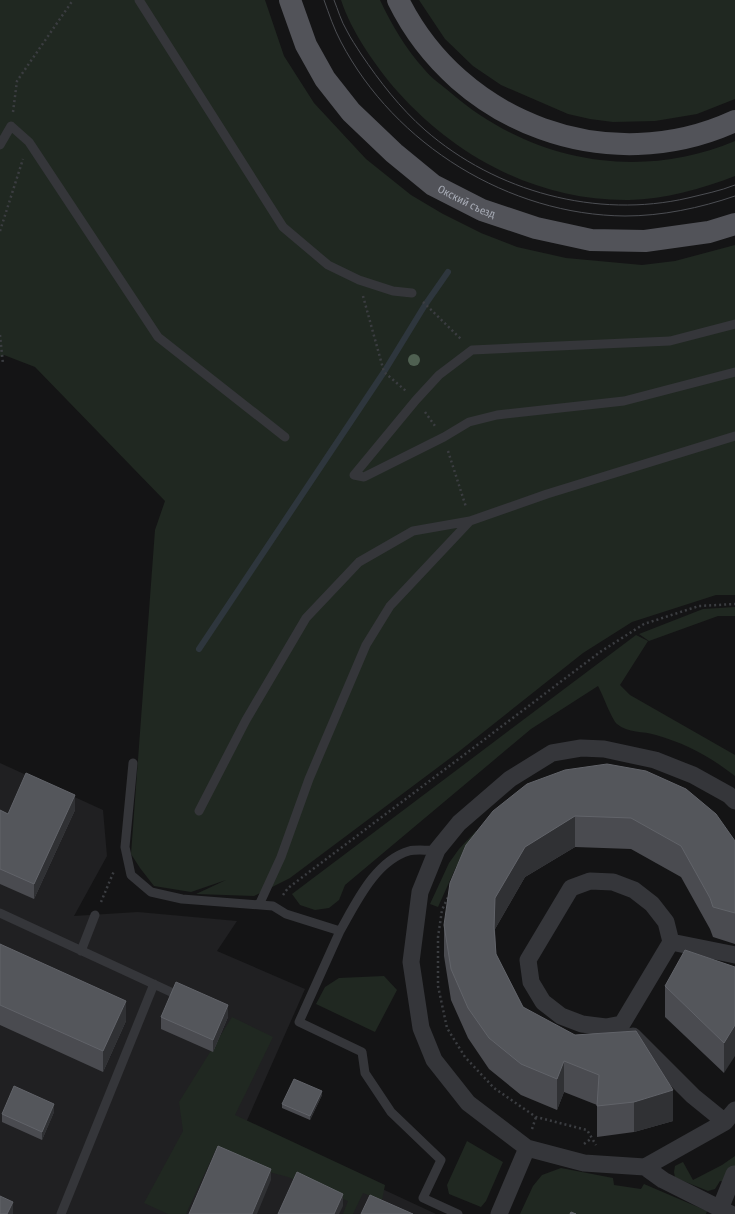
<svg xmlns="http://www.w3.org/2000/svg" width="735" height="1214" viewBox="0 0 735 1214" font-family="'Fira Sans Condensed',sans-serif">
	<rect width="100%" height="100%" fill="#141415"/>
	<path fill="#202022" d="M0,763L103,810L107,856L74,916L138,912L237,921L217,951L305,989L245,1125L436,1214H0Z"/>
	<path fill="#202821" d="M0,0H265L284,56L314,103L366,159L411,195L443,214L481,233L517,247L566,258L642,265L675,261L735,245V595H716L632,622L583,653L457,753L290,878L254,896L196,894L226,880L191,892L154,886L140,868L131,854L155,530L165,501L35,367L4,355L0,357Z
		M341,0H380C391,24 406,49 424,69C431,78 442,85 451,93C530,161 638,182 735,141V176C702,189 665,199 629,200C539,201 457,158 398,92C376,67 351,31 341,0Z
		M419,0H735V99L697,114L655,121L613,122L590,119L568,114L501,85L473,66L445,39Z
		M735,607V616H718L649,641L639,634L703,609Z
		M636,635L648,641L620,685L630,695L735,755V776C709,756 687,744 656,735C643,731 628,733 617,724C612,720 602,693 598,686L531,729L345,885L339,900L329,908L315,910L300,905L292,894Z
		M476,831L480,834L456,867L438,907L430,904L449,863L459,849Z
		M384,976L397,990L375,1032L316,1004L325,987L339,978Z
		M232,1017L273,1037L235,1115L385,1185L382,1200L363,1193L353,1214H343L348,1201L288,1177L269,1172L216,1149L186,1214H168L144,1203L183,1131L179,1102Z
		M467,1141L503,1162L486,1201L481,1207L449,1194L447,1185Z
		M735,1156V1171L725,1182L720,1181L715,1189L708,1191L681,1180L675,1177L674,1172L675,1166L683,1162L693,1180L722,1165Z
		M561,1168L613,1178L614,1185L641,1189L644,1184L707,1211L706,1214H520L533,1186L542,1175Z"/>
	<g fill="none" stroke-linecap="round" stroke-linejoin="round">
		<path stroke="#2e363d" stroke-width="6" d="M199,649L384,372L425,305L448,272"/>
		<path stroke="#3b3d41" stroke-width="2.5" stroke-dasharray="2 3" stroke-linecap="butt" d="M13,112L17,81L73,0
			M0,231L23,159
			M363,296L384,372L406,391
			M423,302L462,340
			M0,335L3,364
			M425,412L435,426
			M448,451L466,507
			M450,893L442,910L438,937V986L447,1028L465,1057L494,1088L536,1117L587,1130L596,1145
			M283,895L288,888L600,652L644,624L699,606L735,604
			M101,902L114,871
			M532,1129L536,1117
			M584,1144L592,1138"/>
		<path stroke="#35363a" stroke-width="9" d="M139,0L283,227L328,265L359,280L393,291L412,293
			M0,145L11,126L29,142L158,337L285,437
			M735,324L670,341L472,350L439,375L416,400L354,475L364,477L444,437L469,422L497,415L624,401L735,372
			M133,763L125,847L131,875L151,892L182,899L273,906L286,914L340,931C356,903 375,861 409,851C417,849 428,851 437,850
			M199,811L246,720L306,618L359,562L413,531L470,521
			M259,905L281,857L309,779L366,645L390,606L470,521L547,494L735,436
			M0,913L173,993
			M340,931L299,1022L362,1052L365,1073L391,1112L441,1160L423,1198L458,1214
			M81,951L95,915
			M61,1214L154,984"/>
		<path stroke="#35363a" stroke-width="17" d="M735,801L729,795L693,775L655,760L604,749L581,748L552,753L510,779L459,823L437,850L420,892L411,962L421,1028L434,1060L468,1103L527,1148L584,1163L645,1167L725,1122L735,1110
			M590,881L613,882L634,890L652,904L666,922L671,942L622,1024L606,1027L582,1024L561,1016L543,1002L531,982L528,960L571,888Z
			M671,942L735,955
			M633,1036L693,1096L725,1122
			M645,1167L663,1180L731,1214
			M720,1209L734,1174
			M499,1214L527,1148"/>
		<g stroke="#525359" stroke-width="22">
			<path id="s1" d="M290,0L306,45L325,79L351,112L394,153L433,185L482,210L536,228L591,240L645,241L709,232L735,224"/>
			<path d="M398,0C459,124 609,179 735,121"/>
		</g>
		<path stroke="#4c4e53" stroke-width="1" d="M324,0C329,14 334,29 341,42C395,145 509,215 625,216C662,216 700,208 735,196
			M334,0C338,10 341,21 347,31C351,39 356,46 361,54C380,82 400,108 425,130C496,192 597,219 688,198C704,194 720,191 735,185"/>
	</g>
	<circle fill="#4f6051" cx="414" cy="360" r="6"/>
	<path fill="#4a4b50" d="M527,784L735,841V944L713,937L710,929L681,877L631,849L575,847L525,877L495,929L496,954L523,1007L673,1121L634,1132L597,1137V1105L564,1092L557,1110L521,1095L489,1069L468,1038L451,1000L444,956V925Z
		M0,810L8,814L75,810L34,899L0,884Z
		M0,944L126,1021L103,1072L0,1025Z
		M735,967L724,1073L665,1017V986Z
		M161,1017H228L213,1052L161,1029Z
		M322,1095L310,1120L282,1108V1104Z
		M54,1112L42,1140L2,1122V1114Z"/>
	<path fill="#303134" d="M75,795V810L34,899V884Z
		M575,816V847L525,877L495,929L494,958L495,898L525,847Z
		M126,1001V1021L103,1072V1051Z
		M228,1005V1017L213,1052V1040Z
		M735,1025V1056L724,1073V1043Z
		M564,1061V1092L557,1110V1079Z
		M673,1090V1121L634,1132V1102Z
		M322,1091V1095L310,1120V1116Z
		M54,1104V1112L42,1140V1132Z
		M271,1169V1180L257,1214H252Z
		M343,1194V1206L339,1214H334Z
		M13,1202V1214H7Z"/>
	<path fill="#54565b" stroke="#616369" d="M607,764L646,771L686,789L716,814L735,841V913L713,907L710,898L681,846L631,818L575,816L525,847L495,898L494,927L496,954L523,1007L575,1035L636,1031L673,1090L634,1102L597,1106L599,1075L564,1061L557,1079L521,1064L489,1038L468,1008L451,969L444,925L450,883L466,845L493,811L527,784L565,770Z
		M26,773L75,795L34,884L0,869V810L8,814Z
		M0,944L126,1001L103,1051L0,1005Z
		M685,950L735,967V1025L724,1043L665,986Z
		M176,982L228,1005L213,1040L161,1017Z
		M294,1079L322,1091L310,1116L282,1104Z
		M14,1086L54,1104L42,1132L2,1114Z
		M218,1146L271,1169L252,1214H189Z
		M297,1172L343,1194L334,1214H278Z
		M370,1195L413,1214H361Z
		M0,1196L13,1202L7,1214H0Z
		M571,1212L576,1214H570Z"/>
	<g text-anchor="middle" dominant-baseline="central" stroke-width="3.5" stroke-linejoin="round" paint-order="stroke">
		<g font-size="11" fill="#a7abb5" stroke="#0f0f10">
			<text stroke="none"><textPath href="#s1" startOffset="276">Окский съезд</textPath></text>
		</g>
	</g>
</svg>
